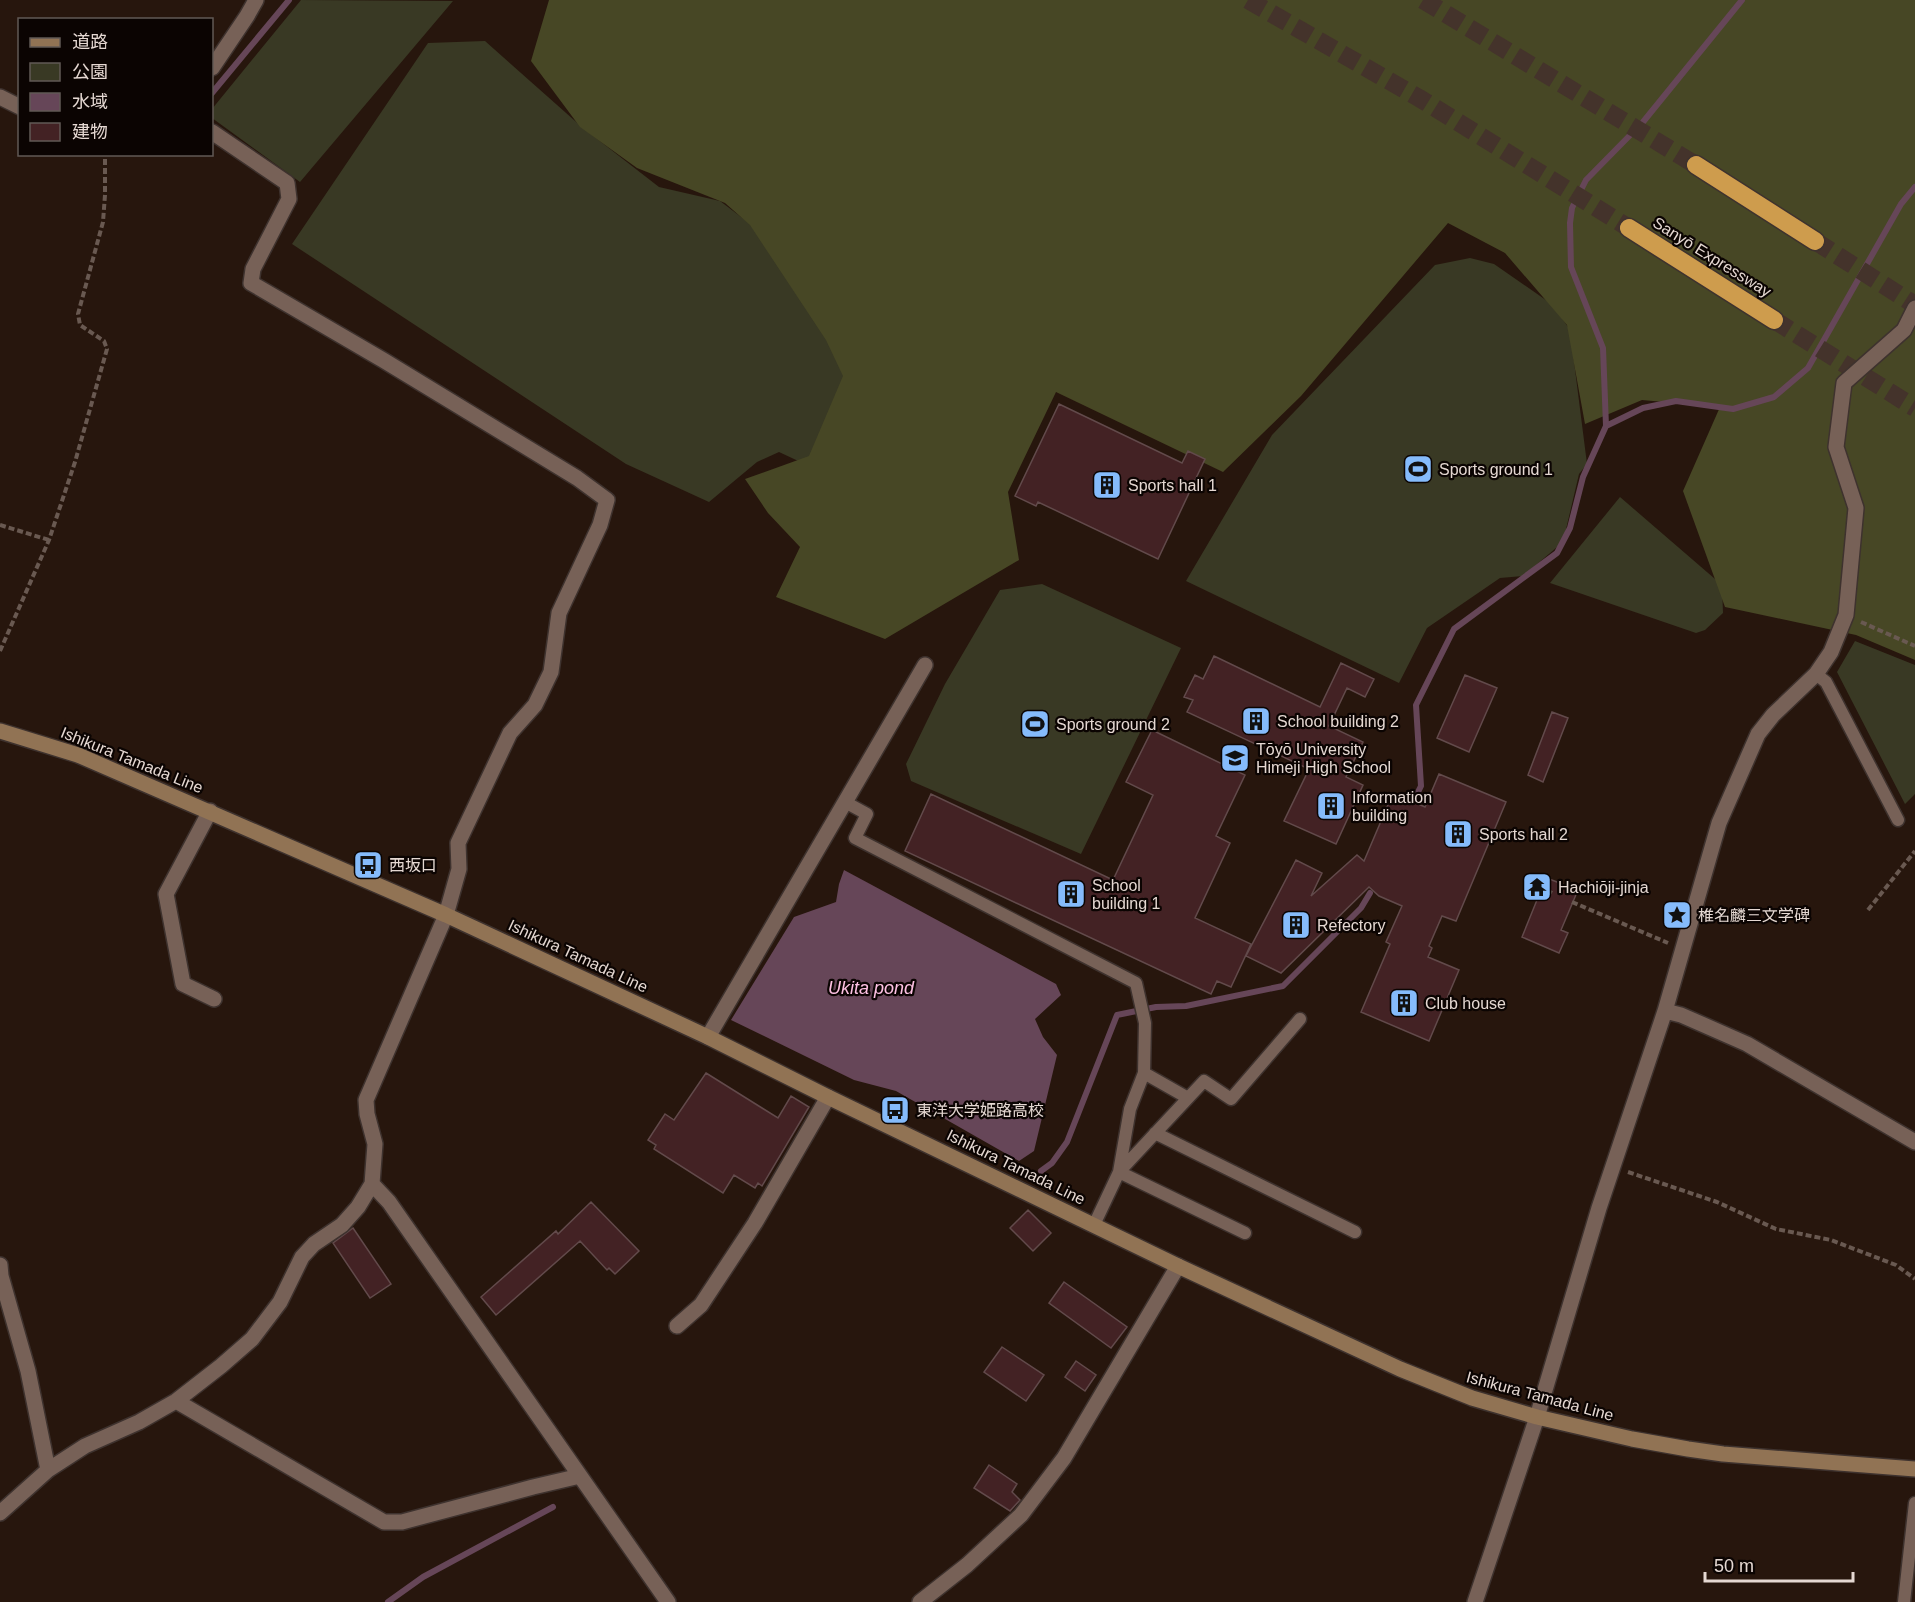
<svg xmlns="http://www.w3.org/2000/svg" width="1915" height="1602" viewBox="0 0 1915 1602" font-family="Arial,'Noto Sans JP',sans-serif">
	<rect width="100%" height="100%" fill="#27160d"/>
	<path fill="#393924" d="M301,0L453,1L300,182L212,118V109Z
		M485,41L583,128L659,187L720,201L757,229L849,366L809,466L779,452L757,462L709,502L626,464L292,244L428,43Z
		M1470,258L1494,264L1553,305L1570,330L1587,464L1579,474L1563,542L1523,576L1500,578L1427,628L1399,683L1186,581L1272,435L1435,265Z
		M1620,497L1722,585L1723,613L1705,630L1696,633L1550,583Z
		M1042,584L1181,648L1081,854L911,781L906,764L945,684L1000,590Z
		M1855,641L1915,665V794L1905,804L1837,672Z"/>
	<path fill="#474725" d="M549,0H1915V660L1856,635L1725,607L1683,491L1720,407L1642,400L1585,424L1567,325L1505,253L1448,223L1301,396L1223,472L1056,392L1008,492L1019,560L885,639L776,597L800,547L768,513L745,479L809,456L843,376L826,340L750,225L725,203L637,168L580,127L531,61Z"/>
	<path fill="#664658" d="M844,870L1056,984L1061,995L1035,1019L1043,1037L1057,1055L1034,1151L1019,1161L896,1091L854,1080L731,1020L794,917L836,902L839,884Z"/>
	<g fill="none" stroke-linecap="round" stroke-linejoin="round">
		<path stroke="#664658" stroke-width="6" d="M212,93L289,0
			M1606,426L1643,408L1676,401L1733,409L1774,397L1808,368L1901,204L1915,187
			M1410,808L1421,786L1416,705L1454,629L1557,553L1570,528L1583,477L1606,426L1603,348L1571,267L1570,223L1572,208L1586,180L1643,122L1742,0
			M1041,1171L1052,1163L1067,1142L1117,1015L1156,1007L1186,1006L1283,986L1361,908L1370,893
			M388,1602L423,1577L553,1507"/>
	</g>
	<path fill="#432224" stroke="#624a4b" stroke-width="1.5" d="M1059,404L1182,463L1188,451L1205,459L1158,559L1038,502L1036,506L1015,496Z
		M1214,656L1320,707L1341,663L1374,679L1365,697L1347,688L1329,726L1363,742L1346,777L1363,785L1336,844L1284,821L1309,769L1187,712L1193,700L1184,697L1195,675L1203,679Z
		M1465,675L1497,688L1469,752L1437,738Z
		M1552,712L1568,718L1543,782L1528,775Z
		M1152,730L1245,775L1216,836L1230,843L1195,918L1251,944L1231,987L1217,981L1211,994L905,851L931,794L1113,880L1153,795L1126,782Z
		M1439,774L1506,802L1456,921L1442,916L1429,946L1432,948L1428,957L1459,970L1429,1041L1361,1012L1390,944L1386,942L1402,906L1379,896L1369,887L1281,973L1246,956L1296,860L1322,873L1311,896L1357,855L1364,861L1393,793L1425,807Z
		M1536,874L1578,890L1561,930L1568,933L1559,953L1522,937L1537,900L1526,895Z
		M706,1073L778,1118L791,1096L809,1107L762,1186L758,1183L755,1188L734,1175L723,1193L654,1149L656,1145L648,1140L665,1114L674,1120Z
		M591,1202L639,1251L615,1274L609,1268L607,1270L580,1241L496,1315L481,1297L556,1231L558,1234Z
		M1028,1210L1051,1233L1033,1251L1010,1228Z
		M353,1228L391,1284L370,1298L333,1243Z
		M1064,1282L1127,1327L1111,1348L1049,1303Z
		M1002,1347L1044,1375L1026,1401L984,1372Z
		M1076,1361L1096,1375L1085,1391L1065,1377Z
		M989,1465L1017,1484L1012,1492L1020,1500L1010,1511L974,1488Z"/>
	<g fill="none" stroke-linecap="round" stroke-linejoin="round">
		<path stroke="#44332b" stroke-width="18" stroke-dasharray="18 9" stroke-linecap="butt" d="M1248,0L1419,98L1629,228
			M1423,0L1696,165
			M1815,241L1915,305
			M1774,320L1915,408"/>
		<g stroke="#3e322e" stroke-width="15">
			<path id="service" d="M1816,674L1826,682L1898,820
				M845,802L867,814L855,838L1136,983L1145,1023L1144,1073L1130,1109L1119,1172L1094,1225
				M1144,1073L1188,1098
				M1155,1133L1355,1232
				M1245,1233L1119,1172L1204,1081L1231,1099L1300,1019
				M1904,1602L1915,1503"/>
		</g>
		<g stroke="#3e322e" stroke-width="18">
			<path id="minor" d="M212,68L247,16L256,0
				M0,97L20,107
				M210,811L166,894L183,984L214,999
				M1665,1011L1681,1015L1747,1044L1915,1142
				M708,1037L925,665
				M372,1184L389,1202L668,1602
				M0,1265L1,1276L28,1371L48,1470
				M677,1326L701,1305L755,1223L828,1097
				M176,1401L384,1522H402L533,1487L580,1476
				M0,1513L48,1470L85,1446L139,1422L176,1401L221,1366L252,1339L280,1302L302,1257L314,1244L342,1225L358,1207L372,1184L375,1144L367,1114L366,1100L446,915L459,869L458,843L510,733L535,705L551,672L559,613L600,525L607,500L577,478L383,360L251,283L253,269L289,199L287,183L212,132
				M920,1602L967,1565L1021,1515L1064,1458L1178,1266
				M1475,1602L1537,1417L1599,1208L1665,1011L1719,823L1758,734L1773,715L1816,674L1831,652L1846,615L1856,508L1836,447L1844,383L1904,330L1915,308"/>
		</g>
		<g stroke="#3e322e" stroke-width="18">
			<path id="secondary" d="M0,731L78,755L446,915L708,1037L828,1097L1178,1266L1400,1369L1472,1398L1537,1417L1632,1439L1688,1449L1723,1454L1915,1469"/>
		</g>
		<g stroke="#3e322e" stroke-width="21">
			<path id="motorway" d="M1696,165L1815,241
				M1629,228L1774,320"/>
		</g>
		<path stroke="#695951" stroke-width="4" stroke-dasharray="6 3" stroke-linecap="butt" d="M0,525L49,540
			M1861,622L1915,646
			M0,651L49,540L75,462L107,349L104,341L80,325L78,314L103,222L105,195V154
			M1550,892L1552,893
			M1572,902L1668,943
			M1868,910L1915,851
			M1628,1172L1717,1202L1776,1229L1831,1240L1896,1265L1915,1279"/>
		<use href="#service" stroke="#776157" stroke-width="12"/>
		<use href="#minor" stroke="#776157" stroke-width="15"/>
		<use href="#secondary" stroke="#917354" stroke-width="15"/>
		<use href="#motorway" stroke="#ce9c4d" stroke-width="18"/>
	</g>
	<defs>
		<g id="stadium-square" transform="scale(1.5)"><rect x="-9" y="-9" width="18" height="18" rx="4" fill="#85bbfb" stroke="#0b0402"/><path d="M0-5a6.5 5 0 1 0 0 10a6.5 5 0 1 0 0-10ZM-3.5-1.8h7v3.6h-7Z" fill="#111"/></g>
		<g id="building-square" transform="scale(1.5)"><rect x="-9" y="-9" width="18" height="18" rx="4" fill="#85bbfb" stroke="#0b0402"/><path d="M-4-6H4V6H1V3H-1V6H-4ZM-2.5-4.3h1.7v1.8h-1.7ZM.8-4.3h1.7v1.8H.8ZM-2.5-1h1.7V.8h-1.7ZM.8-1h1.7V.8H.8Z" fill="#111"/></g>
		<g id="school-square" transform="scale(1.5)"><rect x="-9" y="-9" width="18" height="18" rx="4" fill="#85bbfb" stroke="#0b0402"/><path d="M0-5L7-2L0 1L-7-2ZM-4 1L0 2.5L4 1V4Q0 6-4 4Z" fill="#111"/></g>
		<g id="bus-square" transform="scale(1.5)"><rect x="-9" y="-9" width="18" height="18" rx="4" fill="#85bbfb" stroke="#0b0402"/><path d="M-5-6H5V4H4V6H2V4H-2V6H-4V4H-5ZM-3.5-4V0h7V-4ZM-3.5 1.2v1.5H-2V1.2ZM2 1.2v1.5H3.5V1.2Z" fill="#111"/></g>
		<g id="temple-square" transform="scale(1.5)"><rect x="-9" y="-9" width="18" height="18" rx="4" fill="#85bbfb" stroke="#0b0402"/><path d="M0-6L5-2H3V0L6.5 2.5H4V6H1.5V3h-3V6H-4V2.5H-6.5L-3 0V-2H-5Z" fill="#111"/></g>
		<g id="sight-square" transform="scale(1.5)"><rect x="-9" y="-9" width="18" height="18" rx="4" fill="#85bbfb" stroke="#0b0402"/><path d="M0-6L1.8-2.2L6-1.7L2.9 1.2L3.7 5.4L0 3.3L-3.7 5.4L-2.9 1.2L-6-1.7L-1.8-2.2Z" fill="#111"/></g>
	</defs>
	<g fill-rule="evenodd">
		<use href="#stadium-square" x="1418" y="469"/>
		<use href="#building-square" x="1107" y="485"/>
		<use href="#building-square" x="1256" y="721"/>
		<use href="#stadium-square" x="1035" y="724"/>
		<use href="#school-square" x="1235" y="758"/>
		<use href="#building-square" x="1331" y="806"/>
		<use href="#building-square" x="1458" y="834"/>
		<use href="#bus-square" x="368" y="865"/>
		<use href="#temple-square" x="1537" y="887"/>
		<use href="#building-square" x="1071" y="894"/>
		<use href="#sight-square" x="1677" y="915"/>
		<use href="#building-square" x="1296" y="925"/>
		<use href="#building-square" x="1404" y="1003"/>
		<use href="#bus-square" x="895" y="1110"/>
	</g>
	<g text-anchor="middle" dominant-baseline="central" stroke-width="4.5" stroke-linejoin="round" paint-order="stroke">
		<g font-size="16" fill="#e5d8d2" stroke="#0b0402">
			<text transform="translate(1712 257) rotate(32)">Sanyō Expressway</text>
			<text transform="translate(132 760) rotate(22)">Ishikura Tamada Line</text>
			<text transform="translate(578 956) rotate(25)">Ishikura Tamada Line</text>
			<text transform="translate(1016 1167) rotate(26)">Ishikura Tamada Line</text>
			<text transform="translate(1540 1396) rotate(15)">Ishikura Tamada Line</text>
		</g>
		<g font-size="16" fill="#e5d8d2" stroke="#0b0402" text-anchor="start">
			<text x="1439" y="469">Sports ground 1</text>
			<text x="1128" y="485">Sports hall 1</text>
			<text x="1277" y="721">School building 2</text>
			<text x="1056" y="724">Sports ground 2</text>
			<text x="1256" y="749">Tōyō University<tspan x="1256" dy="18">Himeji High School</tspan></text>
			<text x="1352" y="797">Information<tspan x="1352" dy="18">building</tspan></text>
			<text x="1479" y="834">Sports hall 2</text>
			<text x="389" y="865">西坂口</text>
			<text x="1092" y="885">School<tspan x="1092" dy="18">building 1</tspan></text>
			<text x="1558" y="887">Hachiōji-jinja</text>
			<text x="1698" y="915">椎名麟三文学碑</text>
			<text x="1317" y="925">Refectory</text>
			<text x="1425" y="1003">Club house</text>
			<text x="916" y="1110">東洋大学姫路高校</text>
		</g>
		<g font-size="18" font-style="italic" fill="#fec1e3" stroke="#0b0402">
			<text x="871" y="988">Ukita pond</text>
		</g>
	</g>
	<rect x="18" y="18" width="195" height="138" fill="#0b0402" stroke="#625955" stroke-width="1.5"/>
	<rect x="30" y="38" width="30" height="9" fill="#917354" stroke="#625955" stroke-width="1.5"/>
	<text x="72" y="48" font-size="18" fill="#e5d8d2">道路</text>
	<rect x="30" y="63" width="30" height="18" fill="#393924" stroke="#625955" stroke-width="1.5"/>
	<text x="72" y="78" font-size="18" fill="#e5d8d2">公園</text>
	<rect x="30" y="93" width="30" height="18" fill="#664658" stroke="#625955" stroke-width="1.5"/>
	<text x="72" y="108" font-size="18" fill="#e5d8d2">水域</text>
	<rect x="30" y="123" width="30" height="18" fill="#432224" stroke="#625955" stroke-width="1.5"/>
	<text x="72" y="138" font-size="18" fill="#e5d8d2">建物</text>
	<path d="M1705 1572v9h148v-9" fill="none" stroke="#e5d8d2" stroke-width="3"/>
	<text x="1714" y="1572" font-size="18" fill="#e5d8d2" stroke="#0b0402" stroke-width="4.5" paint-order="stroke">50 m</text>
</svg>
